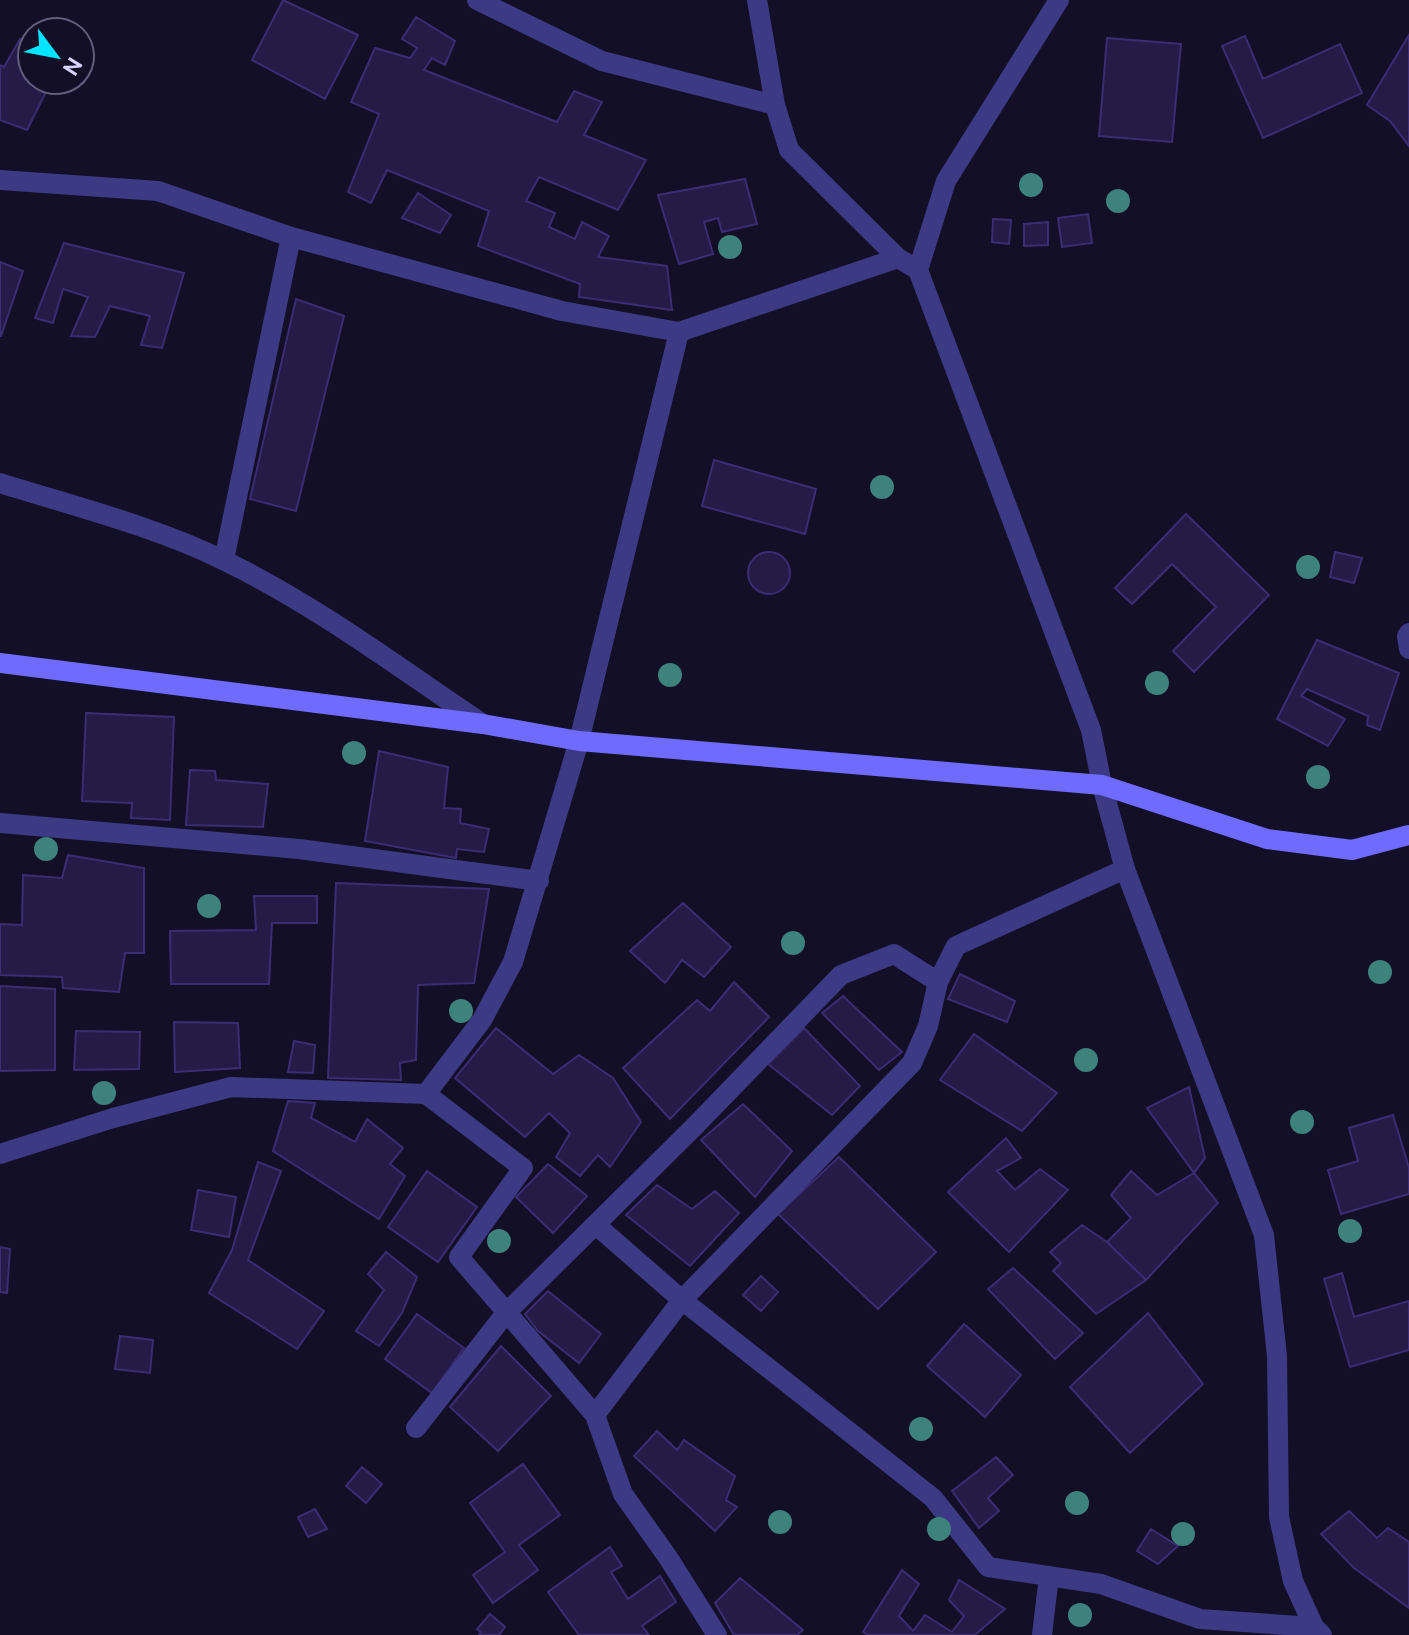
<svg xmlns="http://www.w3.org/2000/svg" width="1409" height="1635" viewBox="0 0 1409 1635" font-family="Ubuntu,sans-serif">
	<rect width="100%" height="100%" fill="#130f26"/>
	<path fill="#241b47" stroke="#3b2d73" stroke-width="2" d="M283,0L358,35L325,99L252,60Z
		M416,17L455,41L445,65L432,58L424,70L557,122L574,91L602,102L584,135L646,160L618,210L539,177L526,201L555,213L549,227L575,239L582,222L609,236L598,257L667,266L672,310L579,297L580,284L478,246L489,211L387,170L371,203L348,192L379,114L351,102L375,48L410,58L417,48L402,39Z
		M1409,35V146L1390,121L1367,105Z
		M1245,36L1263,79L1340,44L1362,93L1263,138L1222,46Z
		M1107,38L1181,44L1172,142L1099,136Z
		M20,39L32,43V80H52L27,130L0,120V65L4,67Z
		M745,179L757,224L722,232L718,218L704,222L713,254L679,264L658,195Z
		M418,193L451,215L440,233L402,218Z
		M1088,214L1092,243L1062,247L1058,218Z
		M993,219L1011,220L1009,244L992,242Z
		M1048,222V245L1024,246V224Z
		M64,243L184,273L162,348L141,345L150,316L110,306L95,337L71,336L88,297L63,289L53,323L35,318Z
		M0,262L23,271L1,336H0Z
		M296,299L344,316L296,511L250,499Z
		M714,460L816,489L805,534L702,506Z
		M1186,514L1269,595L1194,672L1173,651L1216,607L1172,564L1132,604L1115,588Z
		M1335,552L1362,558L1354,583L1330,577Z
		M748 573a21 21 0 1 1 42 0a21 21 0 1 1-42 0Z
		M1317,640L1399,673L1380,730L1367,725L1368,716L1307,689L1301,696L1345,719L1328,746L1277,719Z
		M86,713L174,717L170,820L131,818L132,803L82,801Z
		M379,751L448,767L444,808L461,809L460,823L489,829L484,852L457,849L456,858L365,841Z
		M190,770L215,771L216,780L268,784L263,827L186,825Z
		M68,855L144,868V953H125L119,992L63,988L62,977L0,975V924L22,925L23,875L62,878Z
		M336,883L489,889L474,983L418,985L416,1060L400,1063L401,1080L328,1078Z
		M254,896H317V923H272L269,984H171L170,931L256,930Z
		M683,903L731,947L704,977L682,960L665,983L630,951Z
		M960,974L1015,1001L1007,1022L948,999Z
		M734,982L769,1017L670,1119L623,1068L697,1000L710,1011Z
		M0,986L55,989V1070L0,1071Z
		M843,996L902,1052L879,1070L822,1013Z
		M174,1022L238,1023L240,1068L175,1072Z
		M496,1028L553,1074L579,1055L613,1078L641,1122L610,1167L598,1155L580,1176L556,1157L570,1133L549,1113L525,1137L455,1078Z
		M804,1028L860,1086L832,1115L768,1064Z
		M76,1031L140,1032L139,1069L74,1070Z
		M974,1034L1057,1093L1022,1131L940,1080Z
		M294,1041L315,1045L313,1073L288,1072Z
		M1189,1087L1205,1158L1194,1173L1147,1108Z
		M288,1101L315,1103L311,1118L355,1142L367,1119L403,1148L390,1164L405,1176L379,1219L273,1151Z
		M743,1104L792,1151L755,1197L701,1140Z
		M1393,1115L1409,1168V1194L1341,1214L1328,1170L1358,1161L1349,1128Z
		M1006,1138L1021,1158L997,1171L1015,1190L1040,1169L1068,1190L1009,1252L948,1192Z
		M839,1157L936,1252L878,1309L778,1214Z
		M258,1162L281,1171L248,1260L324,1311L297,1349L209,1293L232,1250Z
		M548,1164L587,1196L553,1233L516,1197Z
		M427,1171L477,1207L438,1262L388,1227Z
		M1131,1171L1157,1195L1194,1173L1218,1203L1146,1280L1107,1242L1131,1218L1111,1195Z
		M657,1185L692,1209L715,1191L739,1213L690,1266L626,1215Z
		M198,1190L236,1197L229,1237L191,1230Z
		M1082,1225L1107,1242L1146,1280L1096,1314L1053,1271L1061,1263L1050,1252Z
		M0,1247L10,1249L7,1293L0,1292Z
		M386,1252L417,1277L402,1313L379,1346L356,1331L384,1290L368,1274Z
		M1013,1268L1083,1333L1055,1359L988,1289Z
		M1342,1273L1354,1317L1409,1301V1350L1350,1367L1324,1279Z
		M761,1276L778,1292L761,1311L743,1295Z
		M548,1291L601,1334L579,1363L538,1331L525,1314Z
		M1148,1313L1203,1384L1130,1453L1070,1387Z
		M417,1314L464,1348L432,1393L385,1359Z
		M964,1324L1021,1375L985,1417L927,1366Z
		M120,1336L153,1340L150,1373L115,1369Z
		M501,1346L551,1396L498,1451L450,1407Z
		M657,1431L677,1450L684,1440L735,1476L726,1500L737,1507L715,1531L634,1456Z
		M996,1457L1013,1475L988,1498L999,1511L979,1528L952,1491Z
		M523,1464L560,1515L519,1545L538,1570L493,1603L473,1575L505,1552L470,1503Z
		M362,1467L382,1484L366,1503L346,1486Z
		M315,1509L327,1529L308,1537L298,1517Z
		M1349,1511L1377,1538L1388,1528L1409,1542V1608L1354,1568L1321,1534Z
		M1151,1529L1178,1546L1158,1564L1137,1551Z
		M610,1547L622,1566L611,1572L628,1599L660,1576L676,1602L642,1626L649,1635H579L548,1592Z
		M902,1570L919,1584L899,1616L913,1631L925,1615L952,1632L964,1616L949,1600L959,1580L1005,1609L975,1635H868L863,1632Z
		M740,1578L803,1630L797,1635H734L715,1603Z
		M490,1614L505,1627L499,1635H479L481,1632L477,1629Z"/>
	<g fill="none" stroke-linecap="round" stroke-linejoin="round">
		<path stroke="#3d3a85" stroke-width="20" d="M1409,633L1407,636L1409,649
			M426,1094L523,1168L459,1257L595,1415L623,1494L669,1559L717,1635
			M596,1225L682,1300L933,1498L988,1567L1101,1584L1200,1619L1314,1627
			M595,1415L682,1300L912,1063L928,1026L938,982L956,946L1125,869
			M416,1428L506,1313L694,1127L841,975L894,954L938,982
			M1042,1635L1049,1576"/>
		<path stroke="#3d3a85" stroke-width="20" d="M477,0L602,61L775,105
			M757,0L775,105L789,150L898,258L918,270L1091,730L1102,785L1125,869L1264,1235L1277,1356L1279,1517L1293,1581L1314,1627L1322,1635
			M0,180L158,191L291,237L562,311L679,332L898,258
			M918,270L946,181L1059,0
			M0,483C73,506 157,527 225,561C316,605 399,668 483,724
			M224,560L291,237
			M0,823L299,849L539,881
			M0,1154L113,1118L231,1087L426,1094L482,1020L513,962L579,741L679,332"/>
		<path stroke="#6f6bff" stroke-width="20" d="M0,663L483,724L579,741L1102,785L1267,839L1352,850L1409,835"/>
	</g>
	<g fill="#3d827b">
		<circle cx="1031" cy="185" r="12"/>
		<circle cx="1118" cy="201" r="12"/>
		<circle cx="730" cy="247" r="12"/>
		<circle cx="882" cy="487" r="12"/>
		<circle cx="1308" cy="567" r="12"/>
		<circle cx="670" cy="675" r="12"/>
		<circle cx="1157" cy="683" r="12"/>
		<circle cx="354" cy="753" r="12"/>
		<circle cx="1318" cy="777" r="12"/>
		<circle cx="46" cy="849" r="12"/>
		<circle cx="209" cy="906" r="12"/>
		<circle cx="793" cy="943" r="12"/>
		<circle cx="1380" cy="972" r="12"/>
		<circle cx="461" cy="1011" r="12"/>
		<circle cx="1086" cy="1060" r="12"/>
		<circle cx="104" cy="1093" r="12"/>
		<circle cx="1302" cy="1122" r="12"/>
		<circle cx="1350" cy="1231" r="12"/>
		<circle cx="499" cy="1241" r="12"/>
		<circle cx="921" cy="1429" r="12"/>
		<circle cx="1077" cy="1503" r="12"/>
		<circle cx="780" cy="1522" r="12"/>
		<circle cx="939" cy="1529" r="12"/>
		<circle cx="1183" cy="1534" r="12"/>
		<circle cx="1080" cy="1615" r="12"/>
	</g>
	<g transform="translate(56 56) rotate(122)"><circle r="38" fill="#130f26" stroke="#625e7d" stroke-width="2"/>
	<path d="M0-6L14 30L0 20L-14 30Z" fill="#00e5ff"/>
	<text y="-12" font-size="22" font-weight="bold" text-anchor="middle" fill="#d9d4ff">N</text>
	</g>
</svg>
